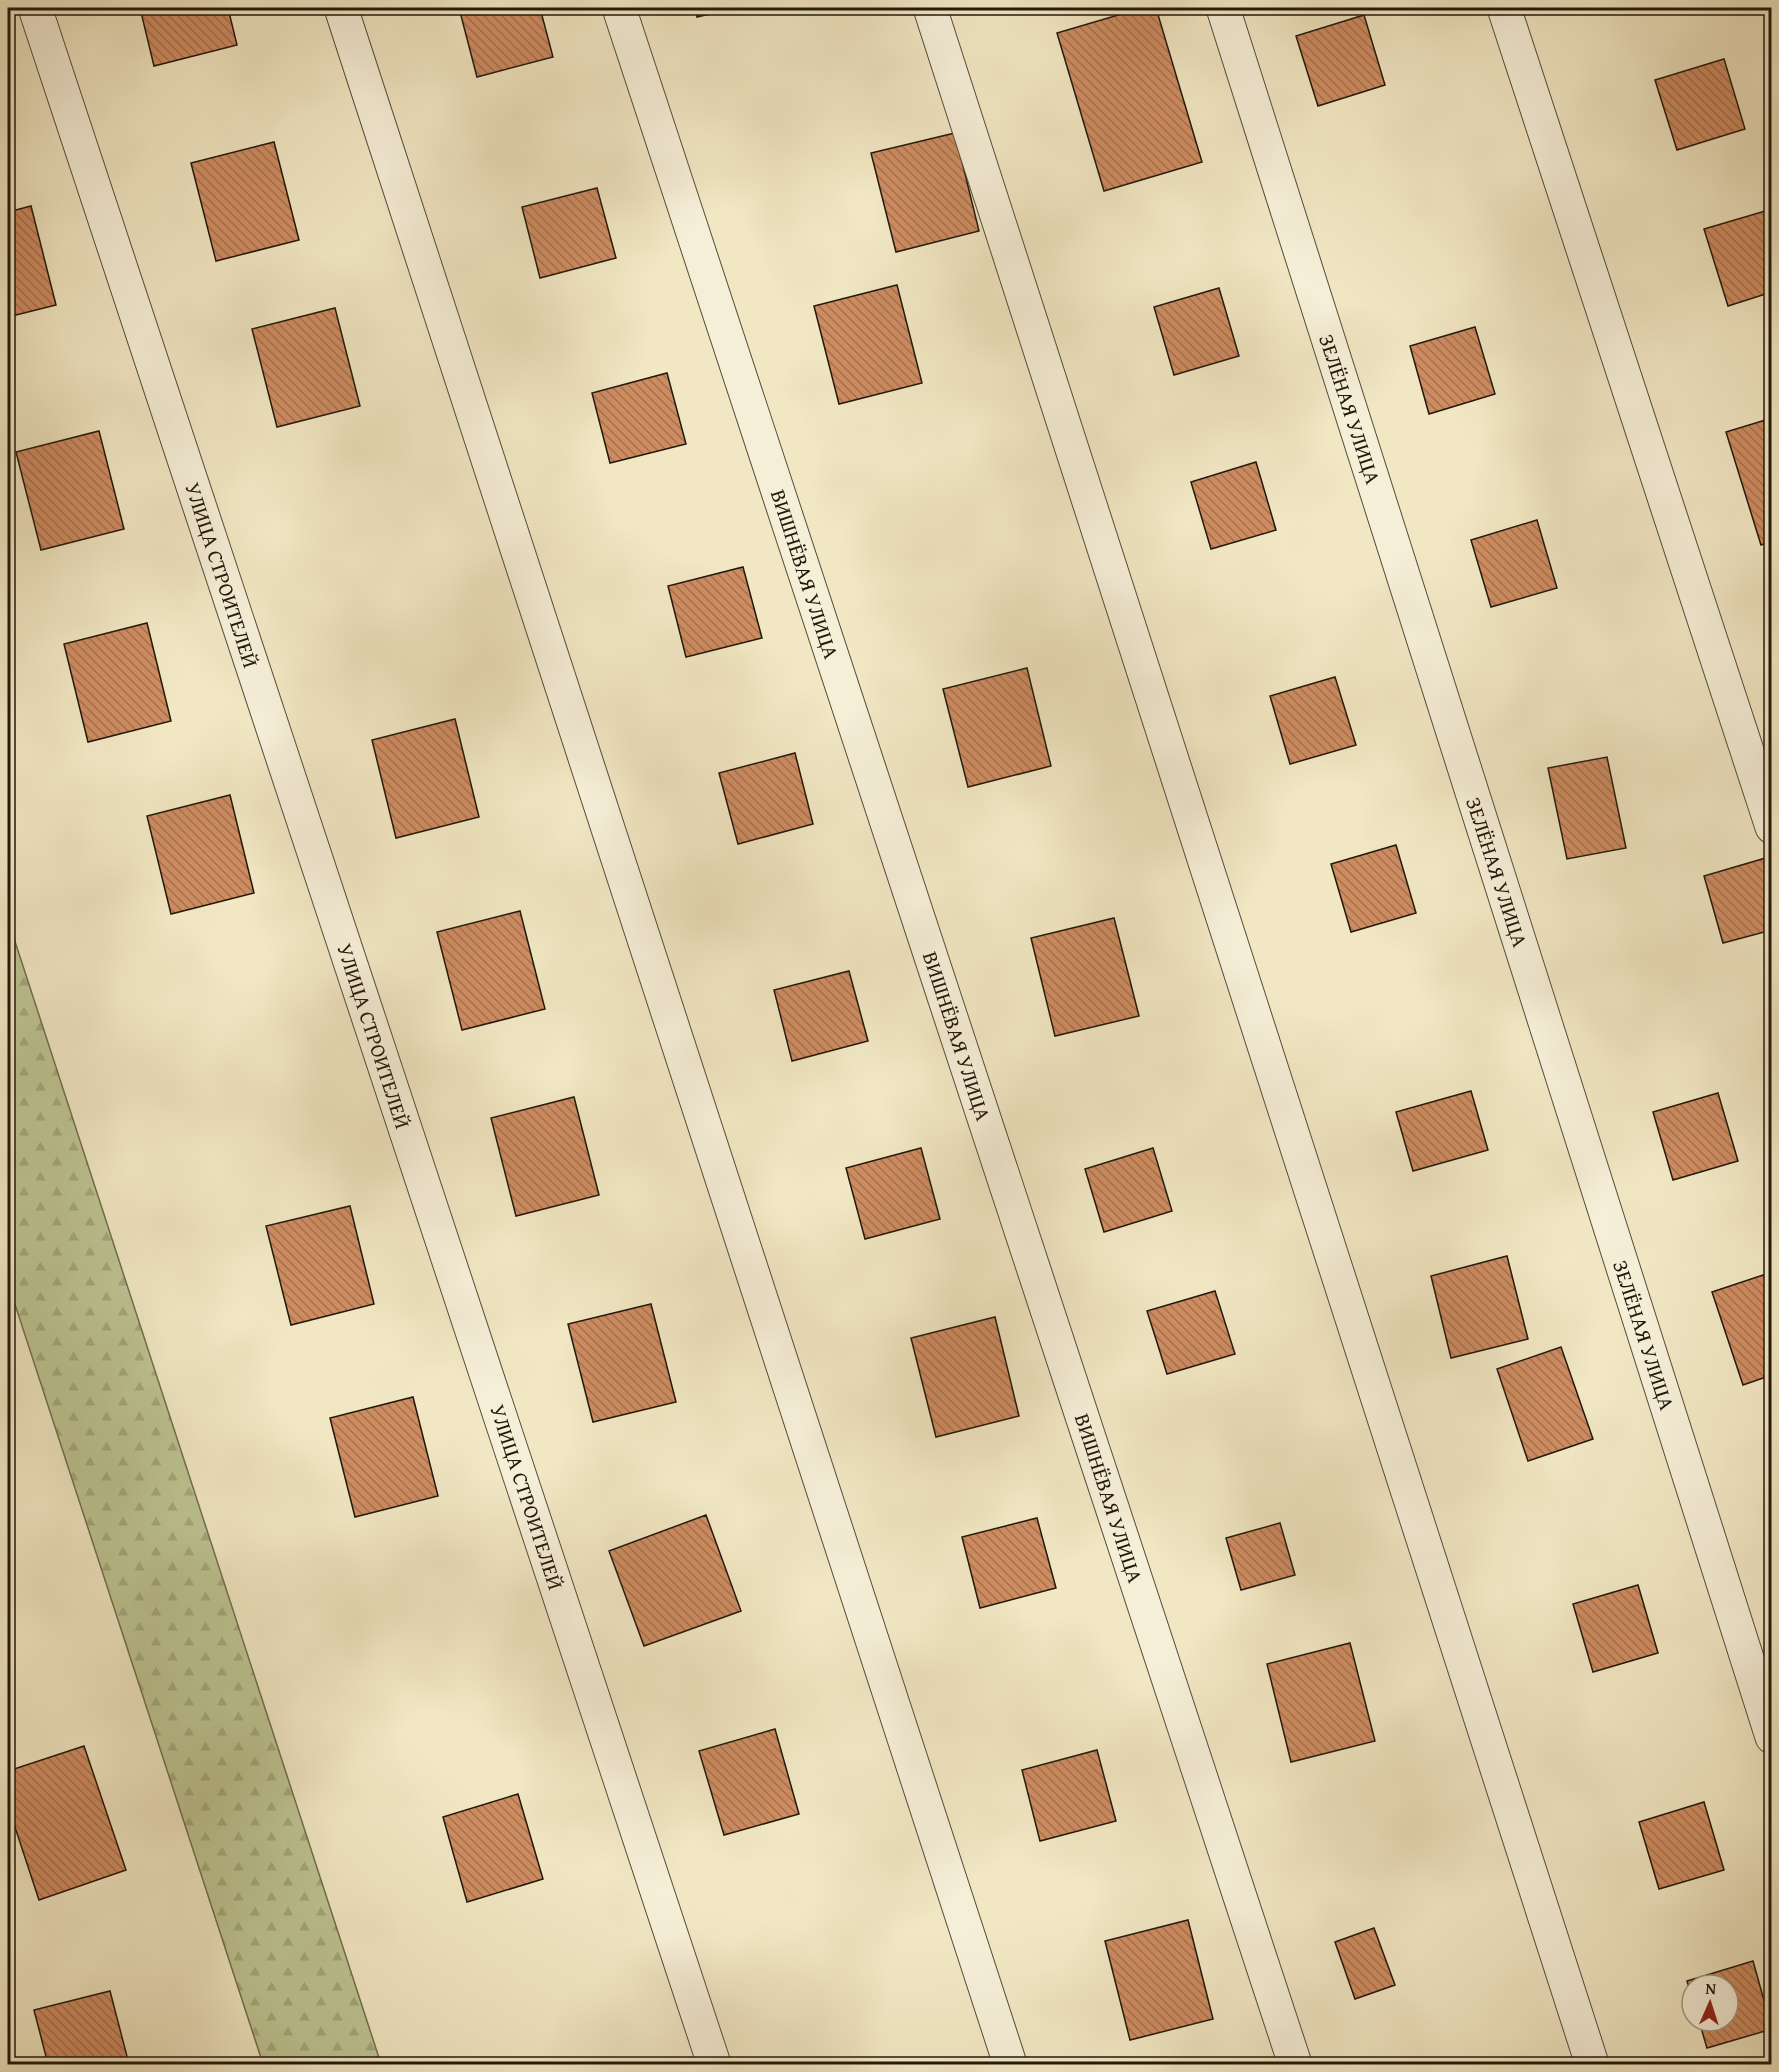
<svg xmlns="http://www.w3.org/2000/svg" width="1779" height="2072" viewBox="0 0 1779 2072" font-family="'Gentium Book Plus',serif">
	<defs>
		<pattern id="forest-firs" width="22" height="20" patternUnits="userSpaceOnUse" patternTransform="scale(1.5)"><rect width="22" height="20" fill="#bdc492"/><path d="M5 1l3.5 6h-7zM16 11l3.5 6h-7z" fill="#a2a87d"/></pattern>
		<pattern id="building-back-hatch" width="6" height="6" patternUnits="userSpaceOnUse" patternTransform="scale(1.5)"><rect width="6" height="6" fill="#ce8c61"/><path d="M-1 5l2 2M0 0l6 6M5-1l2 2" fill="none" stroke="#a7714e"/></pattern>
	</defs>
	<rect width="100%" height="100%" fill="#f1e7c3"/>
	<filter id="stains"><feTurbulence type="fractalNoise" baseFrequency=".00333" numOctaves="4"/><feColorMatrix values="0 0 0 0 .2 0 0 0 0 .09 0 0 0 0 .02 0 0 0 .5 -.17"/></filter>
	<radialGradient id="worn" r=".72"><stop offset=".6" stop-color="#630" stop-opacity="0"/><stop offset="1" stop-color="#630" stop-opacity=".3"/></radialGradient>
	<path fill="url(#forest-firs)" stroke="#6f6e4f" stroke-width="1.5" d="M8,920L381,2064H263L8,1283Z"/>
	<path fill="url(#building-back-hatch)" stroke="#21180c" stroke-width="1.5" d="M140,8H228L237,45L154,66Z
		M459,8H540L553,57L477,77Z
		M695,8H735L697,17Z
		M1142,8H1156L1202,162L1104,191L1057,33Z
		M1364,15L1385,85L1318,106L1296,36Z
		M1724,59L1745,129L1677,150L1655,80Z
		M955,133L979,231L896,252L871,153Z
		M274,142L299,240L216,261L191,163Z
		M597,188L616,258L540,278L522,207Z
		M31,206L56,305L8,317V212Z
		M1772,209V292L1728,306L1704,229Z
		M897,285L922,383L839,404L814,306Z
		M1219,288L1239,356L1174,375L1154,307Z
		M335,308L360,406L277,427L252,329Z
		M1475,327L1495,394L1429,414L1410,346Z
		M667,373L686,444L610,463L592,393Z
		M1772,418V541L1761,545L1726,432Z
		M99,431L124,529L41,550L16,452Z
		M1256,462L1276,530L1211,549L1191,482Z
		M1537,520L1557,588L1491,607L1471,540Z
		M743,567L762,638L686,657L668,586Z
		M147,623L171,721L88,742L64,644Z
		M1027,668L1051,766L968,787L943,689Z
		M1335,677L1356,745L1290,764L1270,696Z
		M455,719L479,817L396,838L372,740Z
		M795,753L813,824L738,844L719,773Z
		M1607,757L1626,848L1567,859L1548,768Z
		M230,795L254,893L171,914L147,816Z
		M1396,845L1416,913L1351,932L1331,864Z
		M1769,857L1772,864V930L1723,943L1704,876Z
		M520,911L545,1009L462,1030L437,932Z
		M1114,918L1139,1016L1055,1036L1031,938Z
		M849,971L868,1041L792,1061L774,990Z
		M1471,1091L1488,1150L1413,1171L1396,1112Z
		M1718,1093L1738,1161L1673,1180L1653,1112Z
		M574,1097L599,1195L516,1216L491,1118Z
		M921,1148L940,1219L865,1239L846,1168Z
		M1153,1148L1172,1211L1104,1232L1085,1169Z
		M350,1206L374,1304L291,1325L266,1226Z
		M1507,1256L1528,1339L1451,1358L1431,1276Z
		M1772,1272V1375L1743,1385L1712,1292Z
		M1215,1291L1235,1354L1167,1374L1147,1311Z
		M651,1304L676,1402L593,1422L568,1324Z
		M995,1317L1019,1416L936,1437L911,1338Z
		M1561,1347L1593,1439L1528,1461L1497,1369Z
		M413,1397L438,1496L355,1517L330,1418Z
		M706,1515L741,1611L644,1646L609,1551Z
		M1037,1518L1056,1588L980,1608L962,1537Z
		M1280,1523L1295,1575L1241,1590L1226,1538Z
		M1638,1585L1658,1653L1593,1672L1573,1604Z
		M1350,1643L1375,1741L1291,1762L1267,1664Z
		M775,1729L799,1814L724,1835L699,1751Z
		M84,1746L126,1870L39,1900L8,1806V1771Z
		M1097,1750L1116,1821L1040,1841L1022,1770Z
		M518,1794L543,1879L467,1902L443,1817Z
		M1704,1802L1724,1870L1659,1889L1639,1822Z
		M1188,1920L1213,2019L1130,2040L1105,1941Z
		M1374,1928L1395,1985L1355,1999L1335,1942Z
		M1753,1961L1772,2029L1707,2048L1699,2021H1728V1985H1692V1998L1687,1981Z
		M110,1991L129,2064H48L34,2010Z"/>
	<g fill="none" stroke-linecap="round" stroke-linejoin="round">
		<g stroke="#554c3a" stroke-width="35">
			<path id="minor" d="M35,8L714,2064
				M341,8L1010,2064
				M619,8L1295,2064
				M930,8L1592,2064
				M1223,8L1772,1737
				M1504,8L1772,827"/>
		</g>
		<use href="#minor" stroke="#f6efd8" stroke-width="33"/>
	</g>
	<g text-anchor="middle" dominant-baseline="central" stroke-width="5" stroke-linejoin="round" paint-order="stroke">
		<g font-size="21" fill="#21180c" stroke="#f6efd8">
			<text transform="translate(1350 409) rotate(72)">ЗЕЛЁНАЯ УЛИЦА</text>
			<text transform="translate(805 574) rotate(72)">ВИШНЁВАЯ УЛИЦА</text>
			<text transform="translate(222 575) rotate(72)">УЛИЦА СТРОИТЕЛЕЙ</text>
			<text transform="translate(1497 872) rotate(72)">ЗЕЛЁНАЯ УЛИЦА</text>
			<text transform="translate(374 1036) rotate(72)">УЛИЦА СТРОИТЕЛЕЙ</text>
			<text transform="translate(957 1036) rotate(72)">ВИШНЁВАЯ УЛИЦА</text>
			<text transform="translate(1644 1335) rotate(72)">ЗЕЛЁНАЯ УЛИЦА</text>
			<text transform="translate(527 1497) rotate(72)">УЛИЦА СТРОИТЕЛЕЙ</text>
			<text transform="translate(1109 1498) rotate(72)">ВИШНЁВАЯ УЛИЦА</text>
		</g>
	</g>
	<rect width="1779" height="2072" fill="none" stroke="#f1e7c3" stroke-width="30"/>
	<rect x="9" y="9" width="1761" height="2054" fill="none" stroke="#21180c" stroke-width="3"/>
	<rect x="15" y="15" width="1749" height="2042" fill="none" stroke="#21180c" stroke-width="1.5"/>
	<g transform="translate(1710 2003) rotate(3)"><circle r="28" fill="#f6efd8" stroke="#a19986" stroke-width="1.5"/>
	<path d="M0-4.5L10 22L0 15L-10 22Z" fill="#8f2418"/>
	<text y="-9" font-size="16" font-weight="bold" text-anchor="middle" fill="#21180c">N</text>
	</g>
	<rect width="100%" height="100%" filter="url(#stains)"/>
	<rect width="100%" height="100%" fill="url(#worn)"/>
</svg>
